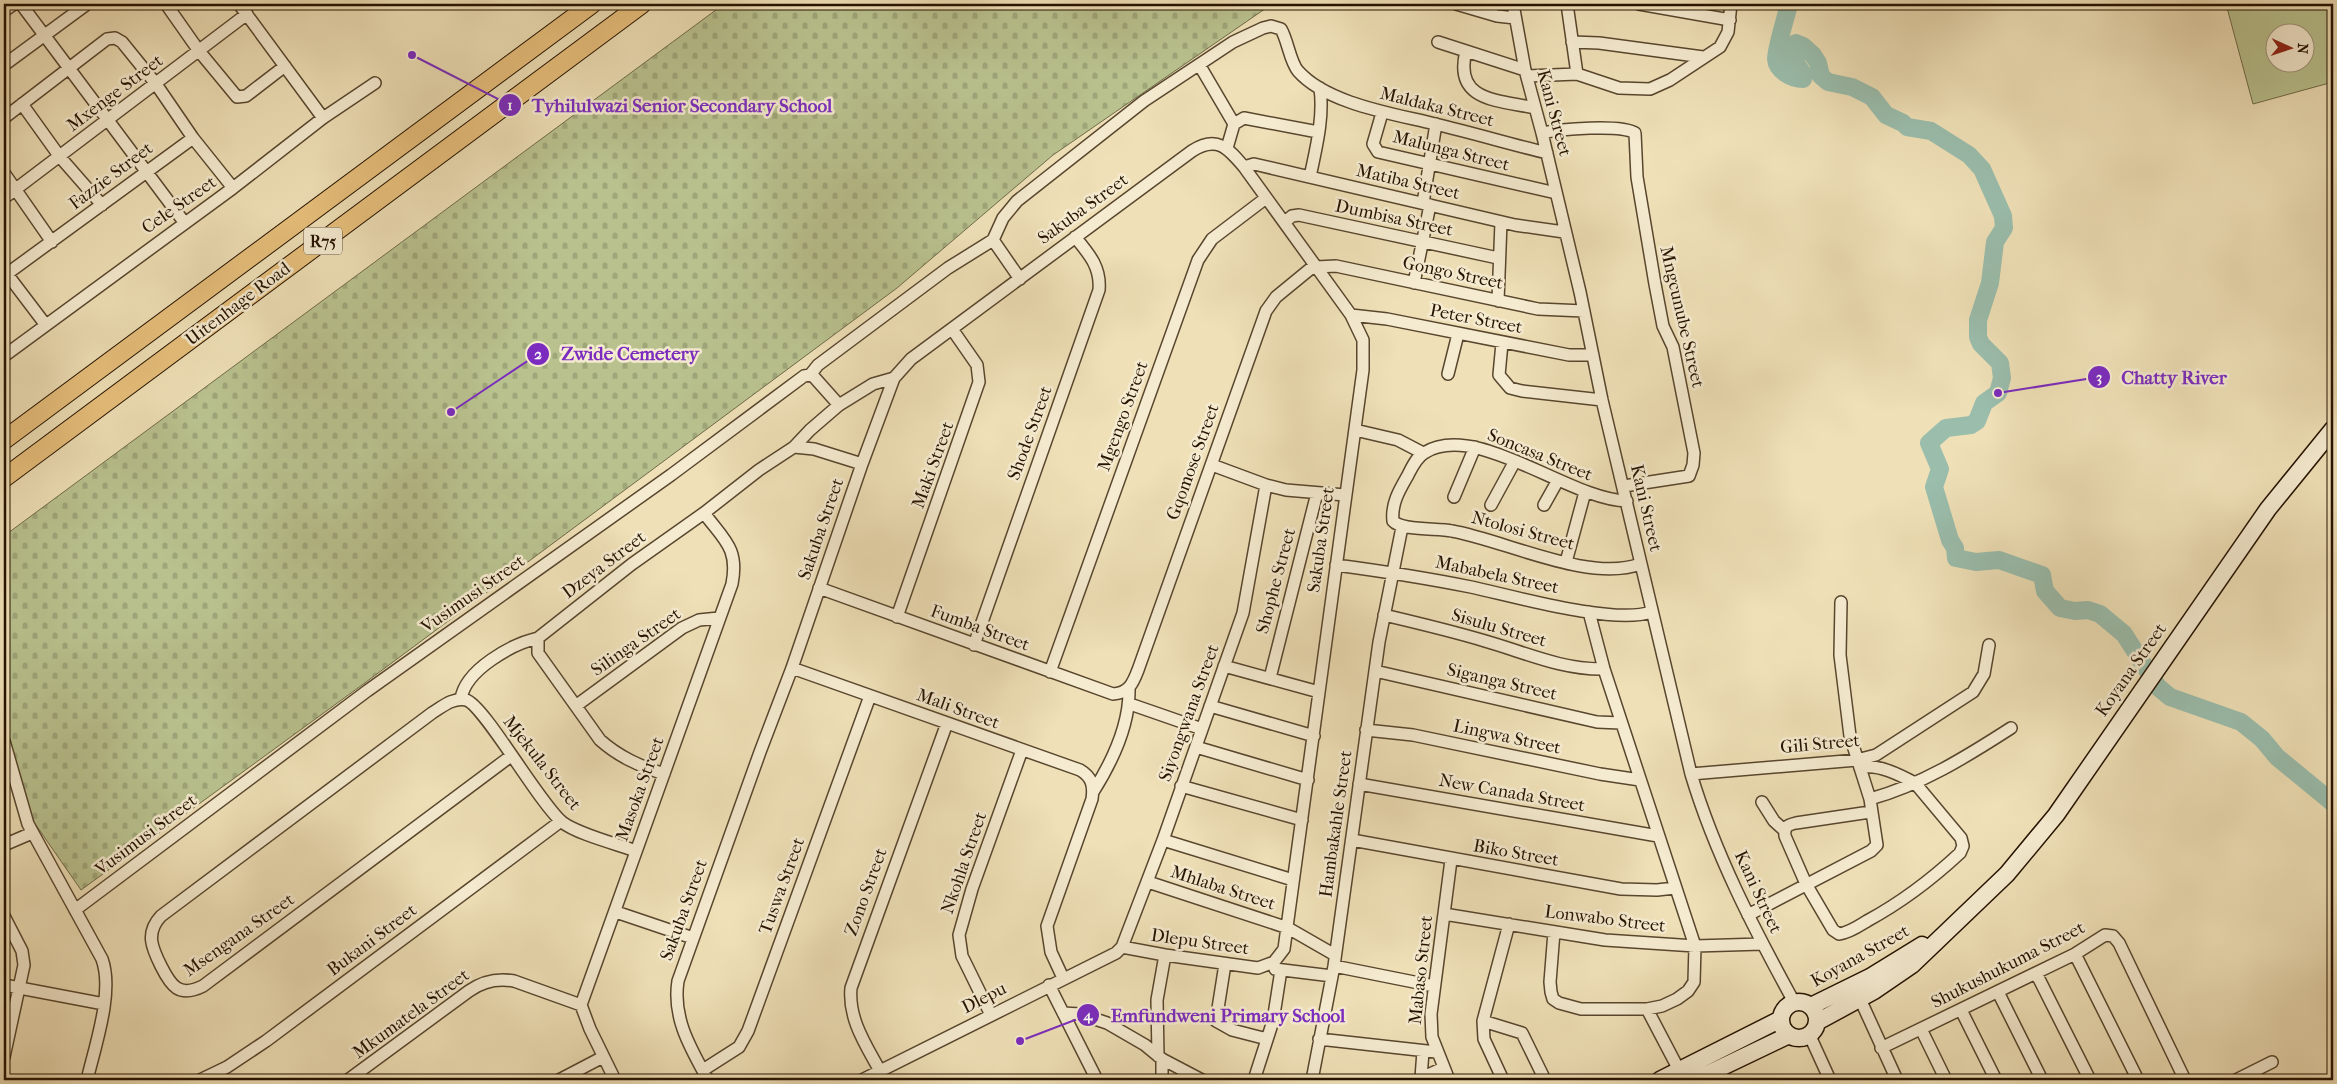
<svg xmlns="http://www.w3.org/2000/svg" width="2337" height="1084" viewBox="0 0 2337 1084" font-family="'IM FELL French Canon',serif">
	<defs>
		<pattern id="cemetery-stones" width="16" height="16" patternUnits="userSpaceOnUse" patternTransform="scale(1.25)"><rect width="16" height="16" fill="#b9c28f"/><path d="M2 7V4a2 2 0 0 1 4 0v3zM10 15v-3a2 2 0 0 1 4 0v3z" fill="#9fa67a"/></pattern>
	</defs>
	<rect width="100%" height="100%" fill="#efe0b7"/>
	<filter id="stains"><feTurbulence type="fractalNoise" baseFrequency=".004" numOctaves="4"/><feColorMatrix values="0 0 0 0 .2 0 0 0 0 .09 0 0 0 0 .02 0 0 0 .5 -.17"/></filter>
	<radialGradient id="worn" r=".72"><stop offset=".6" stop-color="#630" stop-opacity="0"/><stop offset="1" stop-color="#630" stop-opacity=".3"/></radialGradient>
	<path fill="url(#cemetery-stones)" stroke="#6f6a48" d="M724,4H1272L1053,155L897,288L362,685L81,890L29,815L4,723V536Z"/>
	<path fill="#b9c28f" stroke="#6f6a48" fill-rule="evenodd" d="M2226,4H2331L2333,12V82L2253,104ZM2274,32H2304V62H2274Z"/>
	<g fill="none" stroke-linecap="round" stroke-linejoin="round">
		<path stroke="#9abdac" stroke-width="18" d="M1789,4C1787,14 1775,52 1776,59C1777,71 1792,79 1803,79L1804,76C1798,65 1791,59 1792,46L1796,43L1803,46L1813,55L1818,63L1821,76L1828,82L1852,87L1872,97L1886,115L1903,123L1907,127L1931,131L1969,155L1982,169L2003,216L2004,228L1995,242L1990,283L1978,320V337L1981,344L2000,363L2002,378L1998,393L1984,403L1977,421L1971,425L1946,428L1929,443L1940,469L1934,487L1950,540L1955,548L1956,558L1976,562L1999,560L2042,575L2045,591L2060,608L2075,611L2088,610L2100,614L2124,634L2158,687L2170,697L2241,722L2262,739L2277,757L2333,803"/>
		<g stroke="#58462e" stroke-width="14">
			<path id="minor" d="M21,4L184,222
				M166,4L199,51L237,97L246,96L285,66
				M239,4L323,118
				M1456,4L1497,16L1515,18
				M1513,4L1525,70L1542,133L1580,292L1602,400L1691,774C1715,854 1754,929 1794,1002
				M1567,4L1577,74
				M1639,4L1730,20
				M4,11L14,4
				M1438,42L1525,70
				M1572,42L1599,43L1703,57
				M1466,51C1453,102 1499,100 1535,108
				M4,65L87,4
				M1200,66L1234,124
				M1527,76L1577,74L1619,88L1650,89L1670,80L1720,47L1728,32L1731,4
				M22,104L60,157L102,205
				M1382,113L1373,144L1378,152L1556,193
				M4,118L107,39L115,38L122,42L156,84L193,138L233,188
				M1542,133C1560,129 1621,124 1635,133L1637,177L1655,284L1663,326L1673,347L1694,453L1693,465L1689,476L1624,486
				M1227,148L1234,124L1244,118L1318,132
				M1244,167L1254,164L1515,225L1564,232
				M4,173L52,242
				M1310,177C1316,148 1324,118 1320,88
				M4,198L247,14
				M1423,203L1436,124
				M1285,222L1292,216L1299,215L1498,258
				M993,240L1020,279
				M1316,267L1336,266L1538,309L1584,311
				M4,270L45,324
				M4,276L193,138
				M1414,283L1430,205
				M1498,301L1501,222
				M1351,315L1387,319L1569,355H1593
				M1502,343L1499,375L1510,388L1522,391L1602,400
				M4,356L233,188L323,118L375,83
				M1448,374L1458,334
				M810,375L818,365L948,268L993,240L1003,218L1017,201L1144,101L1233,42L1263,28L1271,26L1281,29C1288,41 1290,62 1298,71C1327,104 1395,114 1435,124C1473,133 1510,144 1547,153
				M1355,430L1398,440L1423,453
				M794,447L810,430L839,405
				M1212,465L1266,485L1286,490L1345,495
				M1454,497L1475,447
				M1627,501C1569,500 1476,420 1424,453C1416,458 1412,467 1408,475C1400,489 1391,503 1393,521C1402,531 1437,528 1452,531C1504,540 1589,583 1640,564
				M1491,505L1515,461
				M1544,505L1558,480
				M1566,562L1585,492
				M1336,565C1381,571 1426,578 1471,587C1513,596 1614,625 1651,612
				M819,588L1113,694C1129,693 1133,683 1138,670L1266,311L1276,297L1315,265
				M1384,615C1418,623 1452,631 1485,641C1524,652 1562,670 1604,669
				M897,617L979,382L977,365L952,329
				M974,645L1099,290C1101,267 1089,254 1075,237
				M1224,666L1319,692
				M792,668L1080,770C1092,777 1094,786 1092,799L1047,926L1051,952L1063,978
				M1375,671L1597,722L1621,723
				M1050,672L1198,260L1212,239L1266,198
				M1270,678L1317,493
				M461,699C465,670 512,644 538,638
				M1130,704L1202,729
				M577,705L682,628L699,620L719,618
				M1210,706L1314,736
				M1366,730L1413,735L1600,774L1640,780
				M4,741L28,824L102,959C114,992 95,1046 87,1080
				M1196,747L1308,780
				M511,756L203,986C179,998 171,986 161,966C152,948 145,933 161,916L432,713C442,707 453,697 466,700C484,705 539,803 562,822C577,834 617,844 636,851
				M1860,768C1877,763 1900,775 1915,783L1961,838L1963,846L1960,853C1931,880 1902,902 1867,921C1859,926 1849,933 1839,934L1833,930L1806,884L1785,836C1784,827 1787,825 1796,823L1870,812
				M664,774C640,766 619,757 600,740L538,653V638L632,564L704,513L759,470L794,447L814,449L862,464
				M1691,774L1857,760L1876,755L1973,692L1984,674L1989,645
				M1359,784L1658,836
				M1181,786L1302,820
				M1093,792C1112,762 1130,724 1129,688
				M1870,799C1921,785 1966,757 2011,728
				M1762,802L1774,821L1784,830
				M1163,840L1293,880
				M1352,840L1621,889L1657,890L1675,888
				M4,845L32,833
				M1148,882L1288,928L1335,955
				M75,910L367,691L671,475L804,376L810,375L814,377L839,405L873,384L894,378
				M616,912L693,938
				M1444,914L1605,940L1695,946L1762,944
				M1748,915L1871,851L1877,845L1870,799L1850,736L1840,655L1841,602
				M4,916L22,951L24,965L4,1057
				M1554,932L1550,982L1551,992L1553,999L1559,1003L1581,1009H1647L1662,1006L1677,999L1688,991L1694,982L1695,946L1604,669L1589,612
				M2075,954L2138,1080
				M1225,964L1216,1021L1232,1030L1267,1039
				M1334,966L1434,986
				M1275,969L1332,976
				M2036,973L2090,1080
				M4,985L104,1004
				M1049,985L1097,1080
				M1998,992L2042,1080
				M1860,999L1897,1080
				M1647,1009L1679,1070
				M1961,1010L1996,1080
				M1063,1013L1080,1014L1107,1023L1145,1045L1162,1059L1202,1080
				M991,1015L962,956L959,935L972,889L1022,750
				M1483,1021L1522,1033L1545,1080
				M1921,1029L1946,1080
				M1809,1034L1830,1080
				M1319,1039L1436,1052
				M1881,1048L2075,954L2105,935L2113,936L2119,943L2185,1080
				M1158,1056L1157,1000L1165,955
				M703,1070L739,1047L748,1031L870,696
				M880,1071C866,1045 848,1019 851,988L947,723
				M1421,1078L1423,1051
				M200,1080L227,1067L266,1041L561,821
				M348,1080L469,991C483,981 497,978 514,981L581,1005
				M559,1080L603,1057
				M615,1080L590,1029L581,1005L732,584C739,548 724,540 704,513
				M708,1080C691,1049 672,1018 678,981L760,752L792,668L862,464L894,378L911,359L1192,151C1217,135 1228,148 1244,167L1351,315L1363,340V370L1284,949L1274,962L1258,968L1165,955L1122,947
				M862,1080L1116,953L1122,947L1163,840L1243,613L1266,485
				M1162,1080V1059
				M1254,1080L1273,1021L1281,970
				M1312,1080L1334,966L1379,642L1402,527
				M1417,1080L1443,1068
				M1449,1080L1432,1037L1431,1014L1451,860
				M1503,1080L1484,1039L1483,1021L1509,924
				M2236,1080L2272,1062"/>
		</g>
		<g stroke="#251201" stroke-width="19">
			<path id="secondary" d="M1781 1020a18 18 0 1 1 36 0a18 18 0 1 1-36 0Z
				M1811,1006L1870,977L1922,945
				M1817,1022L1874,991L1912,965L2007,874L2056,815L2268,509L2333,429
				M1660,1080L1781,1019
				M1695,1080L1789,1035"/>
		</g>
		<g stroke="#251201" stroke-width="20">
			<path id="primary" d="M4,440L592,4
				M4,478L642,4"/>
		</g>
		<use href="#minor" stroke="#f5ebd0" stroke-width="11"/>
		<use href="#secondary" stroke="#f5ebd0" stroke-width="16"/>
		<use href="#primary" stroke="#e8c07c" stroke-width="18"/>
	</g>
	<g text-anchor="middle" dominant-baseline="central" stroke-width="5" stroke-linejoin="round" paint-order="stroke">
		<rect fill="#f5ebd0" stroke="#63533f" stroke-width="1" x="304" y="227.5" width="38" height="27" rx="4"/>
		<g font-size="16" font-weight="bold" fill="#251201">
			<text x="323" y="241">R75</text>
		</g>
		<g font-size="18" fill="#251201" stroke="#f5ebd0">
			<text transform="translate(115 93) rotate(-37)">Mxenge Street</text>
			<text transform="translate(1437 107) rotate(14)">Maldaka Street</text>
			<text transform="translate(1554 113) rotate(75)">Kani Street</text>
			<text transform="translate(1451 151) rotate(14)">Malunga Street</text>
			<text transform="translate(111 176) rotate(-37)">Fazzie Street</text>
			<text transform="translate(1408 182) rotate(13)">Matiba Street</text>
			<text transform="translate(179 205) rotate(-35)">Cele Street</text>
			<text transform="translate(1083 209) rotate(-36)">Sakuba Street</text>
			<text transform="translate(1394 218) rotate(12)">Dumbisa Street</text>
			<text transform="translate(1453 273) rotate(12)">Gongo Street</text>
			<text transform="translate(238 304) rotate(-37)">Uitenhage Road</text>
			<text transform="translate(1682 317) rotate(77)">Mngcunube Street</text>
			<text transform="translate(1476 319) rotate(11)">Peter Street</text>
			<text transform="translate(1123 416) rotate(-70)">Mgengo Street</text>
			<text transform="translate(1030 433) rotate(-70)">Shode Street</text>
			<text transform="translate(1540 455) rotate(22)">Soncasa Street</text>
			<text transform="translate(1193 462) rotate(-70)">Gqomose Street</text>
			<text transform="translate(933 465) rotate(-70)">Maki Street</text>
			<text transform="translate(1646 508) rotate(77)">Kani Street</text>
			<text transform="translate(821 529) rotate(-71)">Sakuba Street</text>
			<text transform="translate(1523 531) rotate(15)">Ntolosi Street</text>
			<text transform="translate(1321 540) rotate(-82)">Sakuba Street</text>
			<text transform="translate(604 565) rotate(-37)">Dzeya Street</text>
			<text transform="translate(1497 575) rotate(12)">Mababela Street</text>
			<text transform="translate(1276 581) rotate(-75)">Shophe Street</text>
			<text transform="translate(473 594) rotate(-35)">Vusimusi Street</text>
			<text transform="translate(980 628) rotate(20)">Fumba Street</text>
			<text transform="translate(1499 628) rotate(16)">Sisulu Street</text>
			<text transform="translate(636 642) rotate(-35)">Silinga Street</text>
			<text transform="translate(2131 670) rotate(-55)">Koyana Street</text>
			<text transform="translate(1502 682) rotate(13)">Siganga Street</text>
			<text transform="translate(958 709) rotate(20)">Mali Street</text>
			<text transform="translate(1189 713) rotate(-70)">Siyongwana Street</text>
			<text transform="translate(1507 737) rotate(12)">Lingwa Street</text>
			<text transform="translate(1820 744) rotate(-5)">Gili Street</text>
			<text transform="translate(542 763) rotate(52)">Mjekula Street</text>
			<text transform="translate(640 789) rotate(-70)">Masoka Street</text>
			<text transform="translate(1512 793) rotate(10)">New Canada Street</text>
			<text transform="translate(1336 824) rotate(-82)">Hambakahle Street</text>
			<text transform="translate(146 835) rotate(-37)">Vusimusi Street</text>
			<text transform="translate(1516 853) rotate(10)">Biko Street</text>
			<text transform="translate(964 863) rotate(-71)">Nkohla Street</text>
			<text transform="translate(782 886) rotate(-70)">Tuswa Street</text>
			<text transform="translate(1223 888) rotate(18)">Mhlaba Street</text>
			<text transform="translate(866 892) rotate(-70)">Zono Street</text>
			<text transform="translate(1758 892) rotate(65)">Kani Street</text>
			<text transform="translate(684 910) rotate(-70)">Sakuba Street</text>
			<text transform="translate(1605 919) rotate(7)">Lonwabo Street</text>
			<text transform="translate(239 935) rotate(-35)">Msengana Street</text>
			<text transform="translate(372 940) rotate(-37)">Bukani Street</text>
			<text transform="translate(1200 942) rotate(8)">Dlepu Street</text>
			<text transform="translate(1860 956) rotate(-29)">Koyana Street</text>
			<text transform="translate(2008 965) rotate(-27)">Shukushukuma Street</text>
			<text transform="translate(1421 970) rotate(-84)">Mabaso Street</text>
			<text transform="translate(984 998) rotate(-27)">Dlepu</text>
			<text transform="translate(411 1014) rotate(-36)">Mkumatela Street</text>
		</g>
	</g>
	<path fill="none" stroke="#7b2cbf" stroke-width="2" d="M412 55L510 105M451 412L538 354M1998 393L2099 377M1020 1041L1088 1015"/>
	<g fill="#7b2cbf" stroke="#f5ebd0" stroke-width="2">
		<circle cx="412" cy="55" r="5"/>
		<circle cx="451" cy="412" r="5"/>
		<circle cx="1998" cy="393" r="5"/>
		<circle cx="1020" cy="1041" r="5"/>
		<circle cx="510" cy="105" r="12"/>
		<circle cx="538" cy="354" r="12"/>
		<circle cx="2099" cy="377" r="12"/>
		<circle cx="1088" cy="1015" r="12"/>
	</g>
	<g font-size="15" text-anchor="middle" font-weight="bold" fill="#fff">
		<text x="510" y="110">1</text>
		<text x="538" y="359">2</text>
		<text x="2099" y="382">3</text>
		<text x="1088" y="1020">4</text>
	</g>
	<g font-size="19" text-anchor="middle" font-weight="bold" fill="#7b2cbf" stroke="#f5ebd0" stroke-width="5" stroke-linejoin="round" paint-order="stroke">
		<text x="682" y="112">Tyhilulwazi Senior Secondary School</text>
		<text x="630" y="360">Zwide Cemetery</text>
		<text x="2174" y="384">Chatty River</text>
		<text x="1228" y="1022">Emfundweni Primary School</text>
	</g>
	<rect width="2337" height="1084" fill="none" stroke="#efe0b7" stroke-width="20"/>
	<rect x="5" y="5" width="2327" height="1074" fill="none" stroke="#251201" stroke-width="2.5"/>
	<rect x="10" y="10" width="2317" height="1064" fill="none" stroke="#251201"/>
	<g transform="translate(2290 48) rotate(93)"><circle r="24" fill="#f5ebd0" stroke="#a2947d"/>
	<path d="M0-4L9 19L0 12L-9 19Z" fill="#8f2418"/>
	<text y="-8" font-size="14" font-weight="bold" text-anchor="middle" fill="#251201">N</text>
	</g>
	<rect width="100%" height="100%" filter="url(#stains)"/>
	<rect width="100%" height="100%" fill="url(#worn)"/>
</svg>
